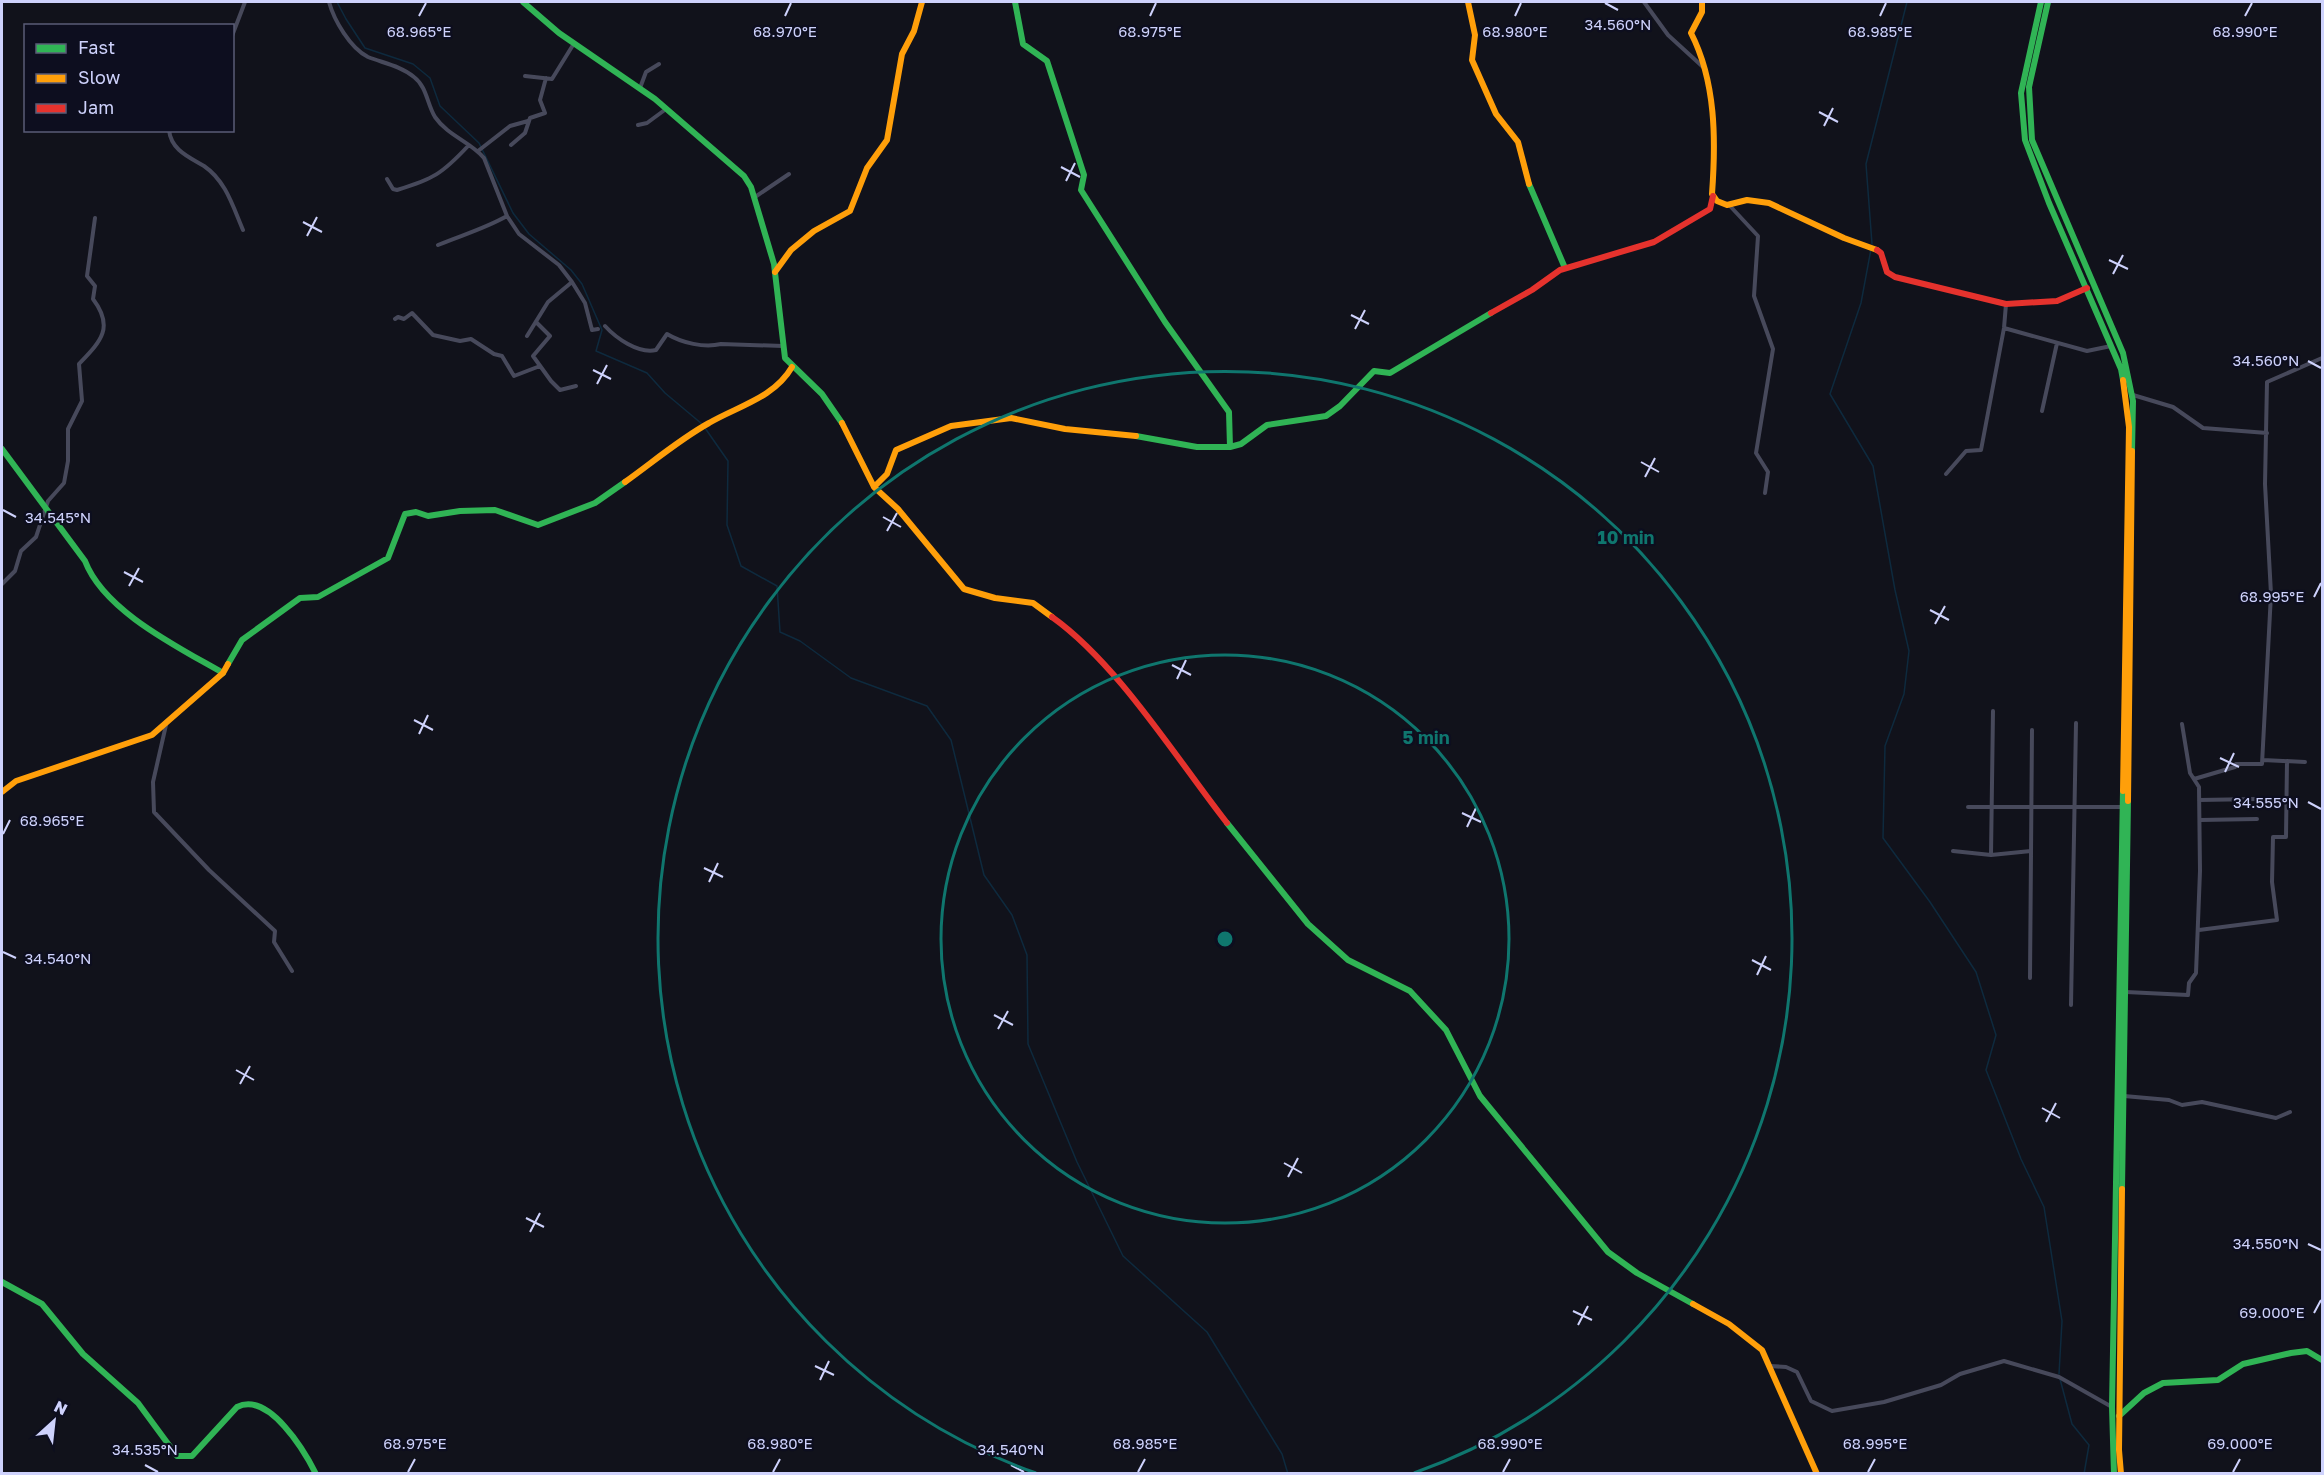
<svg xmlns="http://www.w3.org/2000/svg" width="2324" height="1475" viewBox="0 0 2324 1475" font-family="'Golos Text',sans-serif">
	<rect width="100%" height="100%" fill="#11121b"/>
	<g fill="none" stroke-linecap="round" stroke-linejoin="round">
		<path stroke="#0e2a3e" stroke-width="1.5" d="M337,2L346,19L365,48L413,64L430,78L440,106L479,143L513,213L529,234L571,270L582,284L602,330L596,351L647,373L665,393L702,424
			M1872,244L1866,164L1907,2
			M1871,249L1861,303L1830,394L1873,466L1895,590L1909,651L1904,694L1885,746L1883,838L1930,902L1976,972L1996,1035L1986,1070L2021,1159L2044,1207L2062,1321L2059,1374
			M705,428L728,461L727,525L741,566L777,586L780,632L800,641L851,678L927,706L951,740L984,875L1012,915L1027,955L1028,1044L1077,1162L1123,1256L1207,1332L1282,1454L1288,1474
			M2060,1379L2072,1424L2089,1445L2084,1474"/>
		<path stroke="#47495b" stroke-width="4" d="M329,2C334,20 350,48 368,57C383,63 401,66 414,77C427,87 427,104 435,117C448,136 471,142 484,158L507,216L519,234L559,265L572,282L585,303L592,330L598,329
			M1644,2L1668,35L1703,67
			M232,36L245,2
			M525,76L552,79L573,45
			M640,88L646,72L659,64
			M638,125L647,123L666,109
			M169,130C171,150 189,157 204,166C226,181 233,207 243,230
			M511,145L525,133L530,118L545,113L540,100L546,78
			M478,151L510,126L528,121
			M387,179L393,189L397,190C433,179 442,174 468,146
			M755,197L789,174
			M1730,206L1758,236L1754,296L1773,349L1756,453L1768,472L1765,493
			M438,245C462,235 484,229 507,216
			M395,319L398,317L404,319L412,313L433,335L460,341L471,339L494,354L502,356L514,376L540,366
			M537,323L550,336L533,356L551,381L560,390L576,386
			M605,326C616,338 638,354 656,350L667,334C682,343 704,348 721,344L783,346
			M2004,328L2087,351L2111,346
			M527,336L548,302L572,282
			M2133,395L2173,407L2203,428L2267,433
			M2042,411L2057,343
			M1946,474L1966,451L1981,450L2004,328L2006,304
			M2,584L15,571L21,551L36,537L48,501L64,483L68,461V429L82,401L79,364C100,342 115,328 93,299L95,286L87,276L95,218
			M166,725L153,782L154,812L209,870L275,931L274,942L292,971
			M2263,760L2305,762
			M2194,779L2235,767L2236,764H2262L2271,594L2265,484L2267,382L2322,358
			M2199,800L2258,799
			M1968,807H2122
			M2200,820L2257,819
			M1953,851L1991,855L2031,851
			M1991,855L1993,711
			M2199,930L2277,920L2272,882L2273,837H2286L2287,761
			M2030,978L2032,730
			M2126,992L2188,995L2189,983L2196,973L2200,871L2199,787L2190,773L2182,724
			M2071,1005L2076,723
			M2124,1096L2169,1100L2182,1105L2202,1102L2276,1118L2290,1112
			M1770,1366L1786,1367L1797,1372L1811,1401L1832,1411L1884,1402L1941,1385L1960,1374L2004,1361L2059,1377L2112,1407"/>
		<path stroke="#30b455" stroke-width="6" d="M523,2L559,33L655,99L744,176L751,187L774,264L785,358L822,394L842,423
			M1015,2L1023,44L1047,61L1084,175L1081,190L1165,322L1229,412L1230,447
			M2041,2L2021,93L2025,140L2049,203L2121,369L2123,380
			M2048,2L2029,87L2032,140L2123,353L2133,401L2132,451
			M1529,184L1565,268
			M1136,436L1197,447H1230L1241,444L1267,425L1326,416L1340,406L1374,371L1390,373L1491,313
			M2,449L85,561C104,611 178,647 223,673
			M228,664L242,640L300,598L318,597L388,558L405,514L416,512L428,516L460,511L495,510L538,525L595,503L625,482
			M1227,823L1308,924L1348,960L1410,991L1446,1030L1480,1096L1608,1252L1637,1273L1693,1304
			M2122,1189L2128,801
			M2,1282L42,1304L83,1354L138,1403L177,1456H192L237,1407C269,1391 305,1452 316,1474
			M2119,1416L2144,1393L2163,1383L2218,1380L2243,1364L2291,1353L2307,1351L2322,1360
			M2114,1474L2112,1407L2123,791"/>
		<path stroke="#ff9f0a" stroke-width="6" d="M1468,2L1475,35L1472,60L1496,114L1518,142L1529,184
			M1702,2V12L1691,33C1716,82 1716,140 1712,194L1717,201L1727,205L1747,200L1769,203L1844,238L1877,250
			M775,272L791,250L814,231L850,211L867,168L887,140L902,54L914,31L922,2
			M2123,380L2129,427L2123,791
			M842,423L874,487L898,509L964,589L995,598L1033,603L1052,617
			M625,482C653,462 680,439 709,423C738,406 774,398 792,367
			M874,487L887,474L896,450L951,426L1011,418L1065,429L1136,436
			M2,792L16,781L152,735L223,673L228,664
			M2128,801L2132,451
			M1693,1304L1729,1324L1762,1350L1817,1474
			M2121,1474L2119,1450L2122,1189"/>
		<path stroke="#e5322d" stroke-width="6" d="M1877,250L1881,253L1887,272L1895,277L2006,304L2057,301L2087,288
			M1491,313L1532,290L1560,270L1654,242L1710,209L1713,196
			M1052,617C1118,664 1176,758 1227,823"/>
	</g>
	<path fill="none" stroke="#ced2fc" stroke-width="2" d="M1605,3L1618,10M419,16L426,3M785,16L791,3M1150,16L1156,3M1515,16L1521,3M1880,16L1886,3M2245,16L2252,3M1819,112L1838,122M1824,126L1833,108M1061,167L1080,177M1066,181L1075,163M303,222L322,232M307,236L317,217M2109,260L2128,269M2113,274L2123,255M1351,315L1369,324M1355,329L1365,310M2308,361L2321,368M593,370L611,379M597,384L607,365M1641,462L1659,472M1645,477L1655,458M3,510L16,517M883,517L901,527M887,531L897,513M124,572L143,582M129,586L139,568M2314,597L2321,583M1930,610L1949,620M1935,624L1945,606M1172,665L1191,675M1177,679L1186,660M414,720L433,730M419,734L428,715M2220,758L2239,767M2225,772L2234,753M2308,802L2321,809M1462,813L1481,822M1467,827L1476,808M3,834L10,820M704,868L723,877M709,882L718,863M3,952L16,958M1752,960L1771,970M1757,975L1766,956M994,1015L1013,1025M998,1029L1008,1011M236,1070L254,1080M240,1084L250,1066M2042,1108L2060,1118M2046,1122L2056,1103M1284,1163L1302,1173M1288,1177L1298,1158M526,1218L544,1227M530,1232L540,1213M2308,1244L2321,1250M1573,1311L1592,1320M2314,1313L2321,1300M1578,1325L1588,1306M815,1366L834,1375M820,1380L829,1361M145,1465L158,1472M1011,1465L1024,1472M408,1472L415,1459M773,1472L780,1459M1138,1472L1145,1459M1503,1472L1510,1459M1868,1472L1875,1459M2233,1472L2240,1459"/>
	<g fill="none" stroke="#0f766e" stroke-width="3">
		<circle cx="1225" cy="939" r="284"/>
		<path d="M1036 1473A567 567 0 1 1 1414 1473"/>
	</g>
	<g font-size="15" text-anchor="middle" fill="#ced2fc" stroke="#0d0e1f" stroke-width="4.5" stroke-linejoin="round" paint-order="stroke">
		<text x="1618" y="30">34.560°N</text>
		<text x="419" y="37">68.965°E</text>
		<text x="785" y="37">68.970°E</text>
		<text x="1150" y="37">68.975°E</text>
		<text x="1515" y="37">68.980°E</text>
		<text x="1880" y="37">68.985°E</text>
		<text x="2245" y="37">68.990°E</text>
		<text x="2266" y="366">34.560°N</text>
		<text x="58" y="523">34.545°N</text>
		<text x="2272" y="602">68.995°E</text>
		<text x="2266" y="808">34.555°N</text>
		<text x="52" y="826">68.965°E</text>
		<text x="58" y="964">34.540°N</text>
		<text x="2266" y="1249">34.550°N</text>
		<text x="2272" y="1318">69.000°E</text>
		<text x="415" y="1449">68.975°E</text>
		<text x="780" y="1449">68.980°E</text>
		<text x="1145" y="1449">68.985°E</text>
		<text x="1510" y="1449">68.990°E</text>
		<text x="1875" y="1449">68.995°E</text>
		<text x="2240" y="1449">69.000°E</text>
		<text x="145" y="1455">34.535°N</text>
		<text x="1011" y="1455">34.540°N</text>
	</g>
	<circle cx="1225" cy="939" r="9" fill="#0f766e" stroke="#0d0e1f" stroke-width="3"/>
	<g font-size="18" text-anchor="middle" font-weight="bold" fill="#0f766e" stroke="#0d0e1f" stroke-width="4.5" stroke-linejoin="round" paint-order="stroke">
		<text x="1626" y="544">10 min</text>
		<text x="1426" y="744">5 min</text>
	</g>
	<rect width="2324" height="1475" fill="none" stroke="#ced2fc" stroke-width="6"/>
	<rect x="24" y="24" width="210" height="108" fill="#0d0e1f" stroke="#5a5c77" stroke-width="1.5"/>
	<rect x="36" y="44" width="30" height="9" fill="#30b455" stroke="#5a5c77" stroke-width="1.5"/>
	<text x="78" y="54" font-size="18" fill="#ced2fc">Fast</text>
	<rect x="36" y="74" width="30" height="9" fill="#ff9f0a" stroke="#5a5c77" stroke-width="1.5"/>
	<text x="78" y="84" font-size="18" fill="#ced2fc">Slow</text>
	<rect x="36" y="104" width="30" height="9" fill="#e5322d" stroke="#5a5c77" stroke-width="1.5"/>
	<text x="78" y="114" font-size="18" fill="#ced2fc">Jam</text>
	<g transform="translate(54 1421) rotate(27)" stroke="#0d0e1f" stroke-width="4.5" paint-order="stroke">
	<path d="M0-4.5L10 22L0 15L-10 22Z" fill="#ced2fc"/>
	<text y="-9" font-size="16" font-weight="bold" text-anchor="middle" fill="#ced2fc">N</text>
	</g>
</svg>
